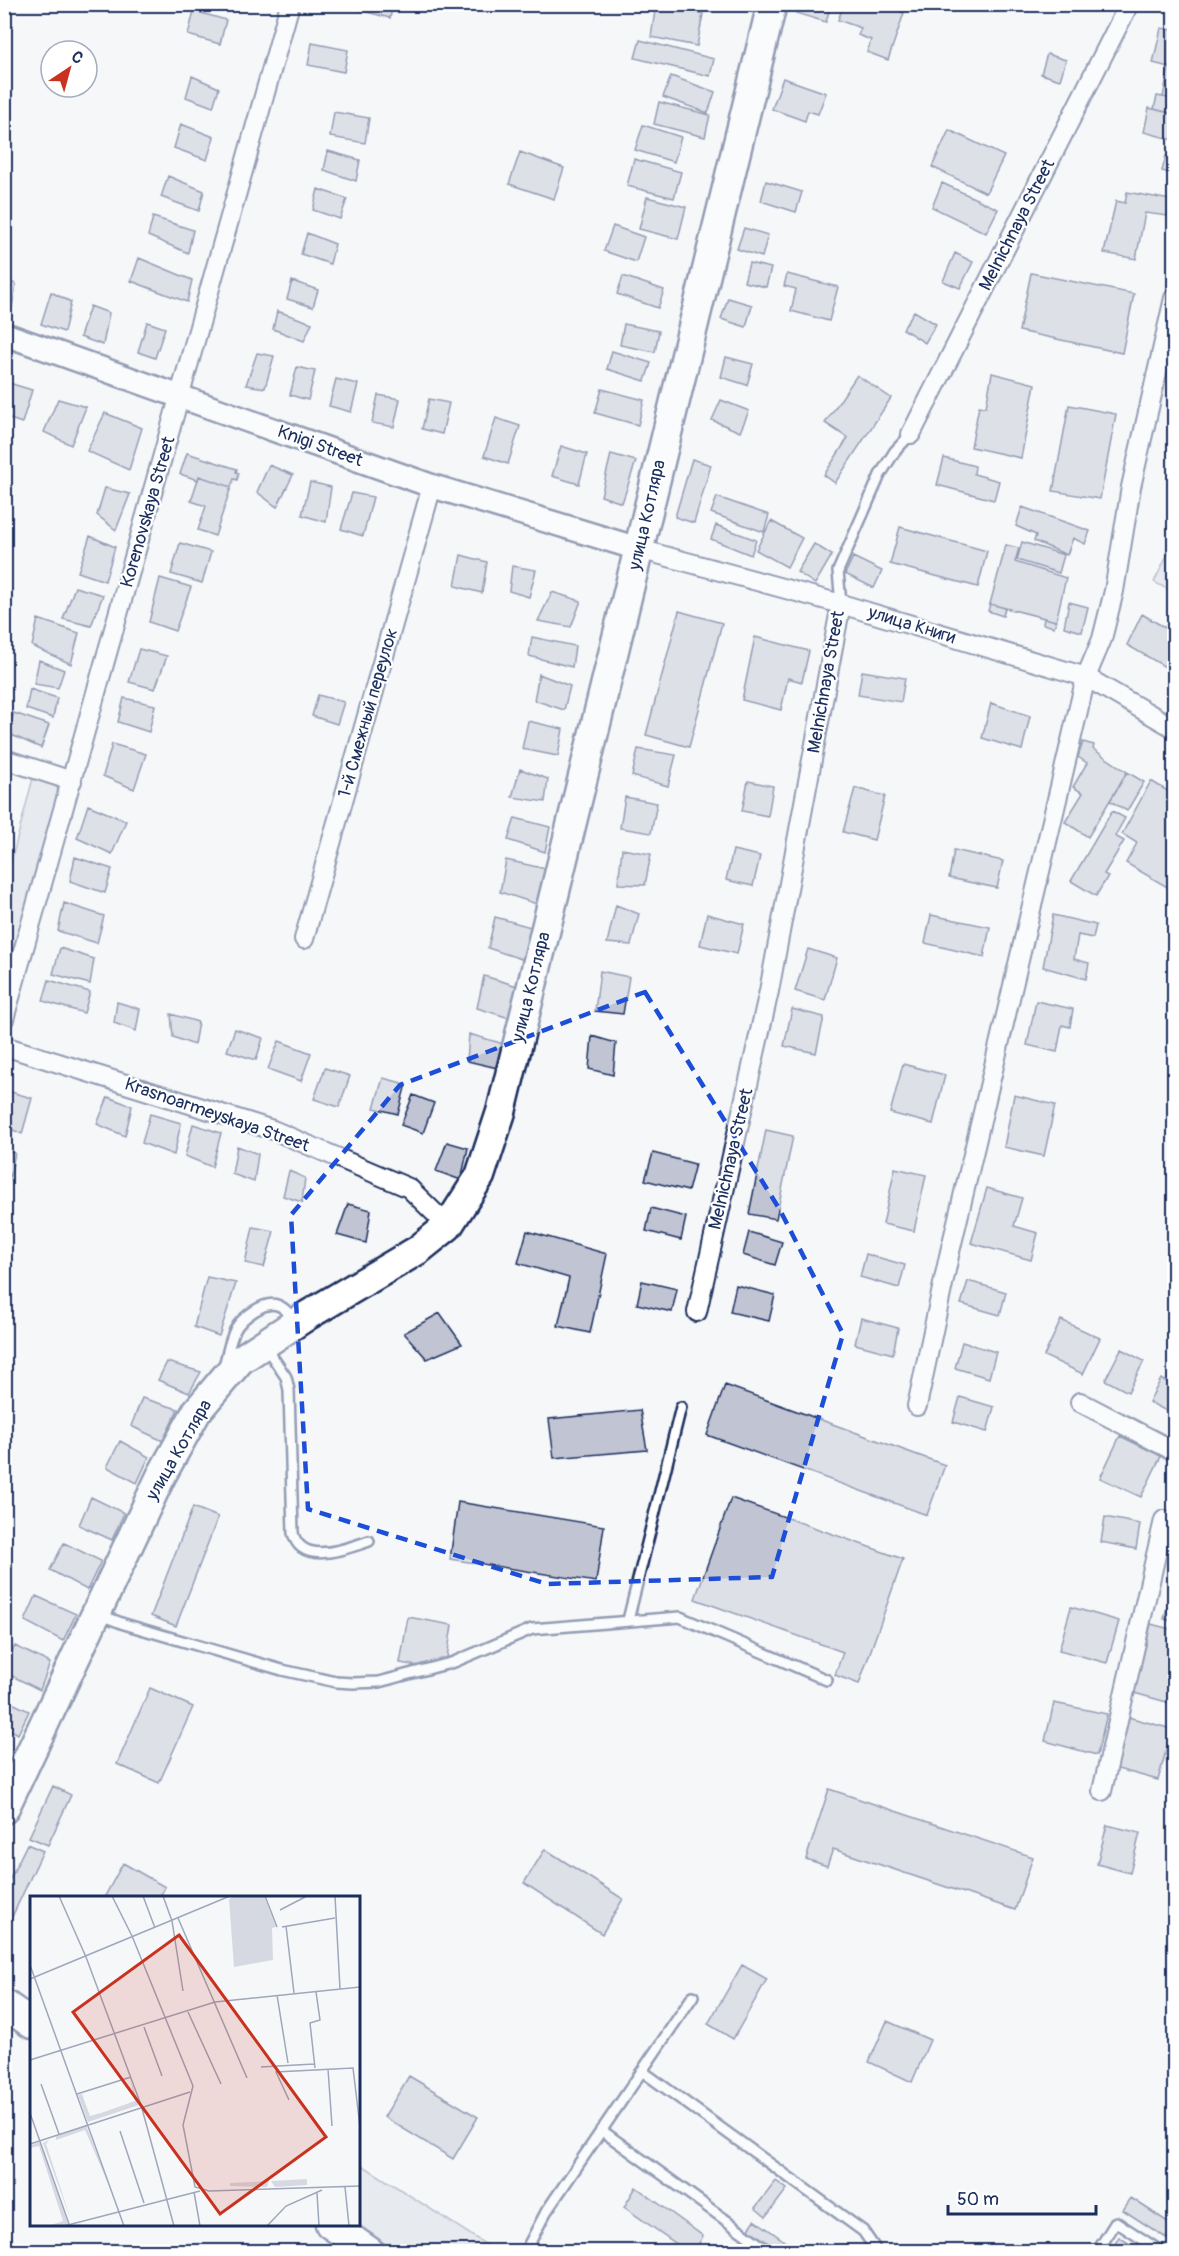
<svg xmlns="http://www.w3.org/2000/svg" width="1179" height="2256" viewBox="0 0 1179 2256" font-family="Pangolin,sans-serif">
	<rect width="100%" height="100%" fill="#f6f7f9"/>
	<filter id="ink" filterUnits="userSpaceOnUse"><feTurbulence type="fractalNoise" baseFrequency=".0167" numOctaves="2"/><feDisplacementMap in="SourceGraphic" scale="12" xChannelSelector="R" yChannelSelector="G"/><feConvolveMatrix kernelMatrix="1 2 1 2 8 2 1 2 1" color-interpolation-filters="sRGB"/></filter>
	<g filter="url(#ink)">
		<path fill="#d6d9e2" stroke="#7884a0" stroke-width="1.5" d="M1174,542V593L1154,582Z
			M33,778C45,780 55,780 59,793L5,990V885Z
			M359,2163L496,2251H396L356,2225L358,2224Z"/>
		<path fill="#c0c4d3" stroke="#1b2f5e" stroke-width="1.5" d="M351,4H393L390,18L351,8Z
			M799,4H831L826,22L796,13Z
			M844,4H879L904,13L888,60L867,52L871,40L858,35L861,28L838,20Z
			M656,5L703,14L697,46L651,37Z
			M194,11L226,20L220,44L188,35Z
			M1174,22V99L1163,97L1169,67L1153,63L1161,28L1173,30Z
			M640,40L714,59L710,76L635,58Z
			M312,43L348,50L344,72L308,65Z
			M1047,54L1066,60L1060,80L1041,74Z
			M192,76L219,88L213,107L186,97Z
			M671,76L715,92L708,113L663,97Z
			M783,78L826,93L818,114L808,111L805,121L772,109Z
			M1157,96L1174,99V114L1154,109Z
			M659,102L710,115L705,137L654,124Z
			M1149,108L1174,114V140L1144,132Z
			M334,112L369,118L365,143L330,137Z
			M181,124L214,137L207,160L174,148Z
			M643,125L681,137L674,162L635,150Z
			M949,130L1004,156L986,193L932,167Z
			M328,151L360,160L356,181L324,170Z
			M520,152L564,168L554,199L509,184Z
			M1166,156L1174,158L1173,174L1162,171Z
			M634,159L681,172L674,198L627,186Z
			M168,176L204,191L199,211L161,197Z
			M766,181L802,192L796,212L761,201Z
			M942,183L998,209L986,233L932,207Z
			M318,189L347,199L340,219L313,210Z
			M1127,192L1171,200L1168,216L1145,213L1136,259L1104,253L1116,201L1125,203Z
			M647,197L686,207L678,239L639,229Z
			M153,217L193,230L188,253L148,236Z
			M613,226L644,237L636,262L604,251Z
			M744,228L768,235L762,257L737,249Z
			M307,233L335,244L330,264L301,254Z
			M955,253L973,262L960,288L943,281Z
			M139,258L192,280L187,302L131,281Z
			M749,263L771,268L766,287L744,282Z
			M1031,273L1134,294L1122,353L1019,331Z
			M787,274L838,287L829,321L791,311L796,289L784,286Z
			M623,276L664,290L658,308L617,294Z
			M4,280L16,284L11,313L4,311Z
			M292,281L318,290L313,307L287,299Z
			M51,292L71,302L64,332L41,324Z
			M728,298L752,305L746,327L721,319Z
			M90,306L109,313L103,345L80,337Z
			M277,311L312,323L304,341L273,329Z
			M914,311L936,324L925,343L903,329Z
			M147,322L165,328L155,358L138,352Z
			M624,324L659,331L655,352L620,345Z
			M612,351L651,363L645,381L607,369Z
			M257,353L274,356L265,388L246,385Z
			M726,357L753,364L747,385L721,377Z
			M297,367L315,371L308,400L290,395Z
			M992,373L1035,384L1021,458L971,447L979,406L986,407Z
			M857,375L891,398L835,483L824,475L848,438L825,423Z
			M336,379L358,384L351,412L329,406Z
			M9,383L32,390L22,423L4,417V401Z
			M602,389L644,400L638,425L595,413Z
			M378,395L400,399L394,427L372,423Z
			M58,399L86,407L71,445L44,432Z
			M429,399L449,403L442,434L422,429Z
			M721,400L749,411L740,432L712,420Z
			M1069,405L1116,414L1100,499L1053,491Z
			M105,413L142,428L129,470L87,451Z
			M496,418L520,426L508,464L484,456Z
			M561,446L587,454L579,484L552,476Z
			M187,453L237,469L236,472L239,473L237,480L234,479L231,487L199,476L198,480L180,474Z
			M611,454L636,461L622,503L601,496Z
			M944,458L975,466L974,474L999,481L994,500L937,485Z
			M692,459L711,465L694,523L675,517Z
			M269,465L293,475L277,507L257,492Z
			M199,476L231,487L215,536L198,530L206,506L191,501Z
			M310,482L331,487L326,522L302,515Z
			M105,488L130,494L116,530L97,515Z
			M352,493L373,497L363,536L341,529Z
			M717,497L769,515L764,532L711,513Z
			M1022,507L1090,531L1085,544L1073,538L1067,555L1034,541L1036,535L1016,526Z
			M771,521L802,538L787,567L756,550Z
			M716,525L756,540L751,555L711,539Z
			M900,527L987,551L978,587L890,564Z
			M90,536L115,547L105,581L78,572Z
			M1022,542L1064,555L1059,573L1017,560Z
			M180,543L211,552L202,583L171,574Z
			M814,544L832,555L815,584L797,572Z
			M1006,545L1019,548L1015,562L1066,578L1056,621L990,604Z
			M461,555L487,562L482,593L455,586Z
			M853,557L882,571L874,588L845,574Z
			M512,566L536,570L529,597L509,591Z
			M160,578L191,587L175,631L149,622Z
			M75,587L103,595L91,626L63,619Z
			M552,592L581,601L571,627L538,621Z
			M1069,602L1088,607L1082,632L1064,627Z
			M990,604L1005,608L1003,616L988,611Z
			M679,611L722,623L689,747L646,735Z
			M1142,614L1174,633V672L1127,645Z
			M1044,618L1056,621L1054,627L1043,624Z
			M38,619L79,633L71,664L32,646Z
			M532,637L575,646L572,667L529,656Z
			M755,637L809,651L802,682L788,678L781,710L742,700Z
			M139,649L167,656L155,689L129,682Z
			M39,660L64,670L58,688L34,684Z
			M862,671L905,678L901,702L858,695Z
			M539,674L570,686L564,710L534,700Z
			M30,689L57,698L53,718L26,709Z
			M318,695L344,702L337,724L312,716Z
			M124,698L155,705L149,732L118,722Z
			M991,703L1030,716L1022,750L982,738Z
			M14,713L49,725L41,748L7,733Z
			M528,721L563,729L558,756L522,749Z
			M1083,742L1094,745L1093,749L1127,772L1088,837L1065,822L1083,793L1073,787L1087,763L1078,757Z
			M112,744L146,754L134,789L103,776Z
			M638,749L676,755L668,786L632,776Z
			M520,769L548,779L545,802L512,797Z
			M1127,772L1144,782L1127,811L1110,801Z
			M748,781L773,786L768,816L742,811Z
			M1151,781L1174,795V891L1126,863L1137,843L1122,834Z
			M855,788L885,796L874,840L843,832Z
			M625,797L657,803L651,833L620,828Z
			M88,805L126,821L112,854L77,838Z
			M1112,811L1125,818L1115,836L1124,841L1104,874L1108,876L1096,896L1071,881Z
			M515,818L550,827L545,852L508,840Z
			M622,849L651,854L645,885L618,884Z
			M733,850L760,856L753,886L726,880Z
			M954,850L1003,861L997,888L949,878Z
			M75,857L112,869L105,893L70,881Z
			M506,860L551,870L543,906L500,892Z
			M64,903L104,916L97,943L58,931Z
			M616,905L639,914L631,945L607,943Z
			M707,914L744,924L737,954L700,945Z
			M931,915L990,927L984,957L925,943Z
			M1053,915L1096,925L1093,938L1078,935L1074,959L1089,963L1086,979L1043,967Z
			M495,917L538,929L530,962L488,948Z
			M60,948L94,959L90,984L53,974Z
			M808,949L837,958L825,1000L795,991Z
			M600,971L629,977L623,1014L595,1011Z
			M484,976L524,988L516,1020L477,1008Z
			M49,980L90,992L84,1013L43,1001Z
			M1036,1001L1073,1009L1070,1027L1062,1025L1057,1052L1027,1045Z
			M117,1002L140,1009L136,1031L114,1023Z
			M792,1009L824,1017L816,1053L784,1046Z
			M171,1014L198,1022L194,1045L173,1037Z
			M235,1029L263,1038L256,1060L227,1051Z
			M469,1034L504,1044L502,1069L467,1061Z
			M592,1036L616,1043L613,1075L589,1069Z
			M279,1041L311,1053L301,1081L268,1069Z
			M903,1064L945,1075L933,1124L890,1113Z
			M325,1068L350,1076L339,1107L314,1099Z
			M383,1078L406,1084L398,1114L374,1108Z
			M4,1090L32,1098L22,1134L4,1126Z
			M413,1095L434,1103L423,1133L401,1125Z
			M1014,1095L1055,1105L1044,1156L1004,1147Z
			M108,1097L132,1106L125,1136L97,1124Z
			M150,1114L181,1123L174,1155L142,1143Z
			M193,1124L221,1133L212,1167L185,1156Z
			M766,1130L793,1136L776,1219L749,1214Z
			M447,1142L468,1148L461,1180L436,1171Z
			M237,1146L258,1154L254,1182L232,1174Z
			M4,1151L15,1153L8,1186L4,1185Z
			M653,1153L695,1164L688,1191L645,1180Z
			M895,1168L926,1175L914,1231L883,1224Z
			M289,1171L305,1178L302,1202L283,1196Z
			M987,1188L1022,1198L1014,1226L1038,1233L1031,1260L971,1243Z
			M348,1204L371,1210L366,1243L337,1235Z
			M651,1208L686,1217L681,1240L646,1231Z
			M253,1227L274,1231L264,1267L245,1263Z
			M527,1231L607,1254L590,1333L558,1326L569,1278L518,1263Z
			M749,1232L782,1242L775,1265L743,1255Z
			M866,1254L905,1265L899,1288L860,1277Z
			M207,1277L236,1283L219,1336L194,1327Z
			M642,1281L677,1289L672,1312L637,1304Z
			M968,1281L1006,1292L1000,1315L961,1304Z
			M736,1285L775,1295L769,1321L730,1312Z
			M440,1313L462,1344L427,1359L404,1333Z
			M861,1318L898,1328L893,1354L855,1344Z
			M1061,1320L1100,1338L1083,1374L1044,1356Z
			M962,1342L996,1352L989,1378L955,1368Z
			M1121,1349L1144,1361L1128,1392L1105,1380Z
			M167,1362L201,1372L189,1393L158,1380Z
			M1161,1379L1174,1385V1415L1149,1402Z
			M725,1385L945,1465L927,1515L707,1435Z
			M960,1397L994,1407L987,1432L953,1422Z
			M142,1398L178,1409L163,1441L131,1426Z
			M640,1410L647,1450L554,1458L549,1419Z
			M1120,1436L1161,1456L1141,1497L1100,1478Z
			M120,1441L149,1457L137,1483L107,1467Z
			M91,1497L124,1513L112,1540L79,1525Z
			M731,1498L903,1559L859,1684L835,1675L843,1652L695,1599Z
			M458,1502L604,1526L596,1582L450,1559Z
			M193,1507L218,1517L176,1626L151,1616Z
			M1105,1517L1140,1524L1136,1549L1101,1542Z
			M64,1543L101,1561L87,1590L50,1570Z
			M1174,1579V1622L1164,1619Z
			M36,1596L76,1614L63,1641L25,1621Z
			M1071,1607L1119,1621L1107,1663L1059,1650Z
			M408,1617L452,1625L445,1671L400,1663Z
			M1151,1624L1174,1630V1704L1134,1693Z
			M15,1646L50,1663L40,1690L4,1672V1665Z
			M150,1688L193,1707L159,1783L117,1764Z
			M4,1699L29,1711L18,1734L4,1726Z
			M1054,1703L1107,1714L1097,1755L1045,1741Z
			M1128,1717L1172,1729L1158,1780L1114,1768Z
			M53,1786L71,1795L48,1845L29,1837Z
			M829,1789L1033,1857L1015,1910L833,1849L827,1866L806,1859Z
			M1107,1825L1140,1833L1130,1873L1097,1864Z
			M27,1844L43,1851L11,1919L4,1916V1891Z
			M545,1849L623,1899L602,1934L524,1883Z
			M123,1863L165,1887L159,1898H104Z
			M742,1965L767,1979L733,2039L708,2024Z
			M887,2021L930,2040L912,2082L869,2062Z
			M409,2076L478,2117L453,2159L384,2117Z
			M776,2181L787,2189L766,2217L755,2208Z
			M636,2187L703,2236L694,2252H688L624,2207Z
			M1131,2198L1174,2226V2243L1123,2210Z
			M755,2220L800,2252H746L737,2246Z
			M1119,2237L1136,2248L1134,2252H1110Z"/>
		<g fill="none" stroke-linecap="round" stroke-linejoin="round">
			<g stroke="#1b2f5e" stroke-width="14">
				<path id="service" d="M841,604L838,571L880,475L895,451L911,434
					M265,1346L286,1377L289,1390L293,1533C301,1567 348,1548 369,1541
					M225,1362C228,1352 230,1340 235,1330C241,1318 264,1301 277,1305C285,1307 290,1315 295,1320
					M98,1614L124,1624L282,1670L336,1682L353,1683L379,1682L454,1662L532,1629L680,1617L827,1680
					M628,1620L681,1407
					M642,2071L863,2231L874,2247L873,2252
					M601,2130L770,2252
					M525,2252L546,2212L693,1996
					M1097,2252L1116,2222L1162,2252"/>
			</g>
			<g stroke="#1b2f5e" stroke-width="22">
				<path id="minor" d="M911,434L1129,4
					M639,549L841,604L1086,677L1174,728
					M4,759L72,781
					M304,939L432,486
					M4,1019L290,4
					M4,1046L273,1130L409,1188L448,1226
					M697,1312L769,991L841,604
					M1080,1402L1174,1451
					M917,1406L949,1256L1086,677L1102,639L1114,591L1131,487L1174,298
					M1102,1791L1164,1520L1174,1526"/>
			</g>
			<g stroke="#1b2f5e" stroke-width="27">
				<path id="tertiary" d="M4,334L432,486L639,549"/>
			</g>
			<g stroke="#1b2f5e" stroke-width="33">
				<path id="primary" d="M4,1809L161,1476L197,1411L240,1360L308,1315L418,1250L448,1226L480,1176L501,1112L772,4
					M4,2004L32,2024
					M330,2224L370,2252"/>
			</g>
			<use href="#service" stroke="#fff" stroke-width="9"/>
			<use href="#minor" stroke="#fff" stroke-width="18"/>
			<use href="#tertiary" stroke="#fff" stroke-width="22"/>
			<use href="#primary" stroke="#fff" stroke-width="28"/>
		</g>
	</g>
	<path d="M0 0H1179V2256H0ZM645,992L780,1210L843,1334L772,1577L547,1584L308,1509L291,1215L400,1085Z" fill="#f6f7f9" fill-opacity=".55" fill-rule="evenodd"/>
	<path fill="none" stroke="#1d4ed8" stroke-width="4.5" stroke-dasharray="12 8" stroke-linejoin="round" d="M645,992L780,1210L843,1334L772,1577L547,1584L308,1509L291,1215L400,1085Z"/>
	<g text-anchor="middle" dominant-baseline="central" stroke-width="4.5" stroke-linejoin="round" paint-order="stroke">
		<g font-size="18" fill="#1b2f5e" stroke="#fff">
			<text transform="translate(1017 225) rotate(-63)">Melnichnaya Street</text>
			<text transform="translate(320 446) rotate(20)">Knigi Street</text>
			<text transform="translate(148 512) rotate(-74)">Korenovskaya Street</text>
			<text transform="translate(647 515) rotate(-77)">улица Котляра</text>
			<text transform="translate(912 625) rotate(17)">улица Книги</text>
			<text transform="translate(826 682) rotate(-80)">Melnichnaya Street</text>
			<text transform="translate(368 713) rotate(-74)">1-й Смежный переулок</text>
			<text transform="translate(531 987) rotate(-76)">улица Котляра</text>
			<text transform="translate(217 1115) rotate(19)">Krasnoarmeyskaya Street</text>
			<text transform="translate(731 1159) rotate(-77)">Melnichnaya Street</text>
			<text transform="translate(179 1450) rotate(-60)">улица Котляра</text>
		</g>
	</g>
	<g transform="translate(30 1896)">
		<rect width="330" height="330" fill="#f6f7f9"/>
		<path d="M206,0H234L246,31L242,32L243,64L204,71L199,3ZM100,182L109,209L58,226L48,199L52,198L60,220L71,217L105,205ZM56,229L84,301L55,234L26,244V240ZM19,244L16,248L42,327L13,247ZM10,246L38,328L33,330H18L33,325L9,250L0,252V249ZM277,283V289L245,291L241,285ZM239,285L237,291L200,290V287Z" fill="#d6d9e2"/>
		<path fill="none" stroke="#9ea7bb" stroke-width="1.5" d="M29,0L56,61L111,209L144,330M82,0L102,40L163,190L153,229L165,291L179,295L330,290M113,0L125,32M133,0L142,25L153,95M235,0L247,31M305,0L310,93M250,14L277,0M148,22L217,182M256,30L264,97M252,31L305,22M0,69L94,330M0,83L200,0M247,99L258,167M158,116L191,188M114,131L132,180M0,164L185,106L330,91M231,171L284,168M285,172L280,127L290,124L286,96M298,173L302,230M11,188L29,238M47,198L101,181M259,204L246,176L323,172L330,231M0,217L39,328M90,235L114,307M0,248L160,196M315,291L319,330M164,296L170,330M287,297L289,330M34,330L170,295M237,330L256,310L292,294"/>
		<path fill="#c8321e" fill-opacity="0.15" stroke="#c8321e" stroke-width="3" d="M149,39L296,241L190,318L43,116Z"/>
		<rect width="330" height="330" fill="none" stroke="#1b2f5e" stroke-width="3"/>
	</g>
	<rect width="1179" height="2256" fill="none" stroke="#fff" stroke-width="24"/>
	<rect x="12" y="12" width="1155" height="2232" fill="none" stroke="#1b2f5e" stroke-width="2" filter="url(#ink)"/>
	<g transform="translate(69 69) rotate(36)"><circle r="28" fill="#ffffff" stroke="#a4acbf" stroke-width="1.5"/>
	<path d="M0-4.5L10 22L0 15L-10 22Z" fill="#c8321e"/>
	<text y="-9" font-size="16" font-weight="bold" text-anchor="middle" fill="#1b2f5e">С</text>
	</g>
	<path d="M948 2205v9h148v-9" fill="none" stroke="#1b2f5e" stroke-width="3"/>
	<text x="957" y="2205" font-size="18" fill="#1b2f5e" stroke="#ffffff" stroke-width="4.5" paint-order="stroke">50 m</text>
</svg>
